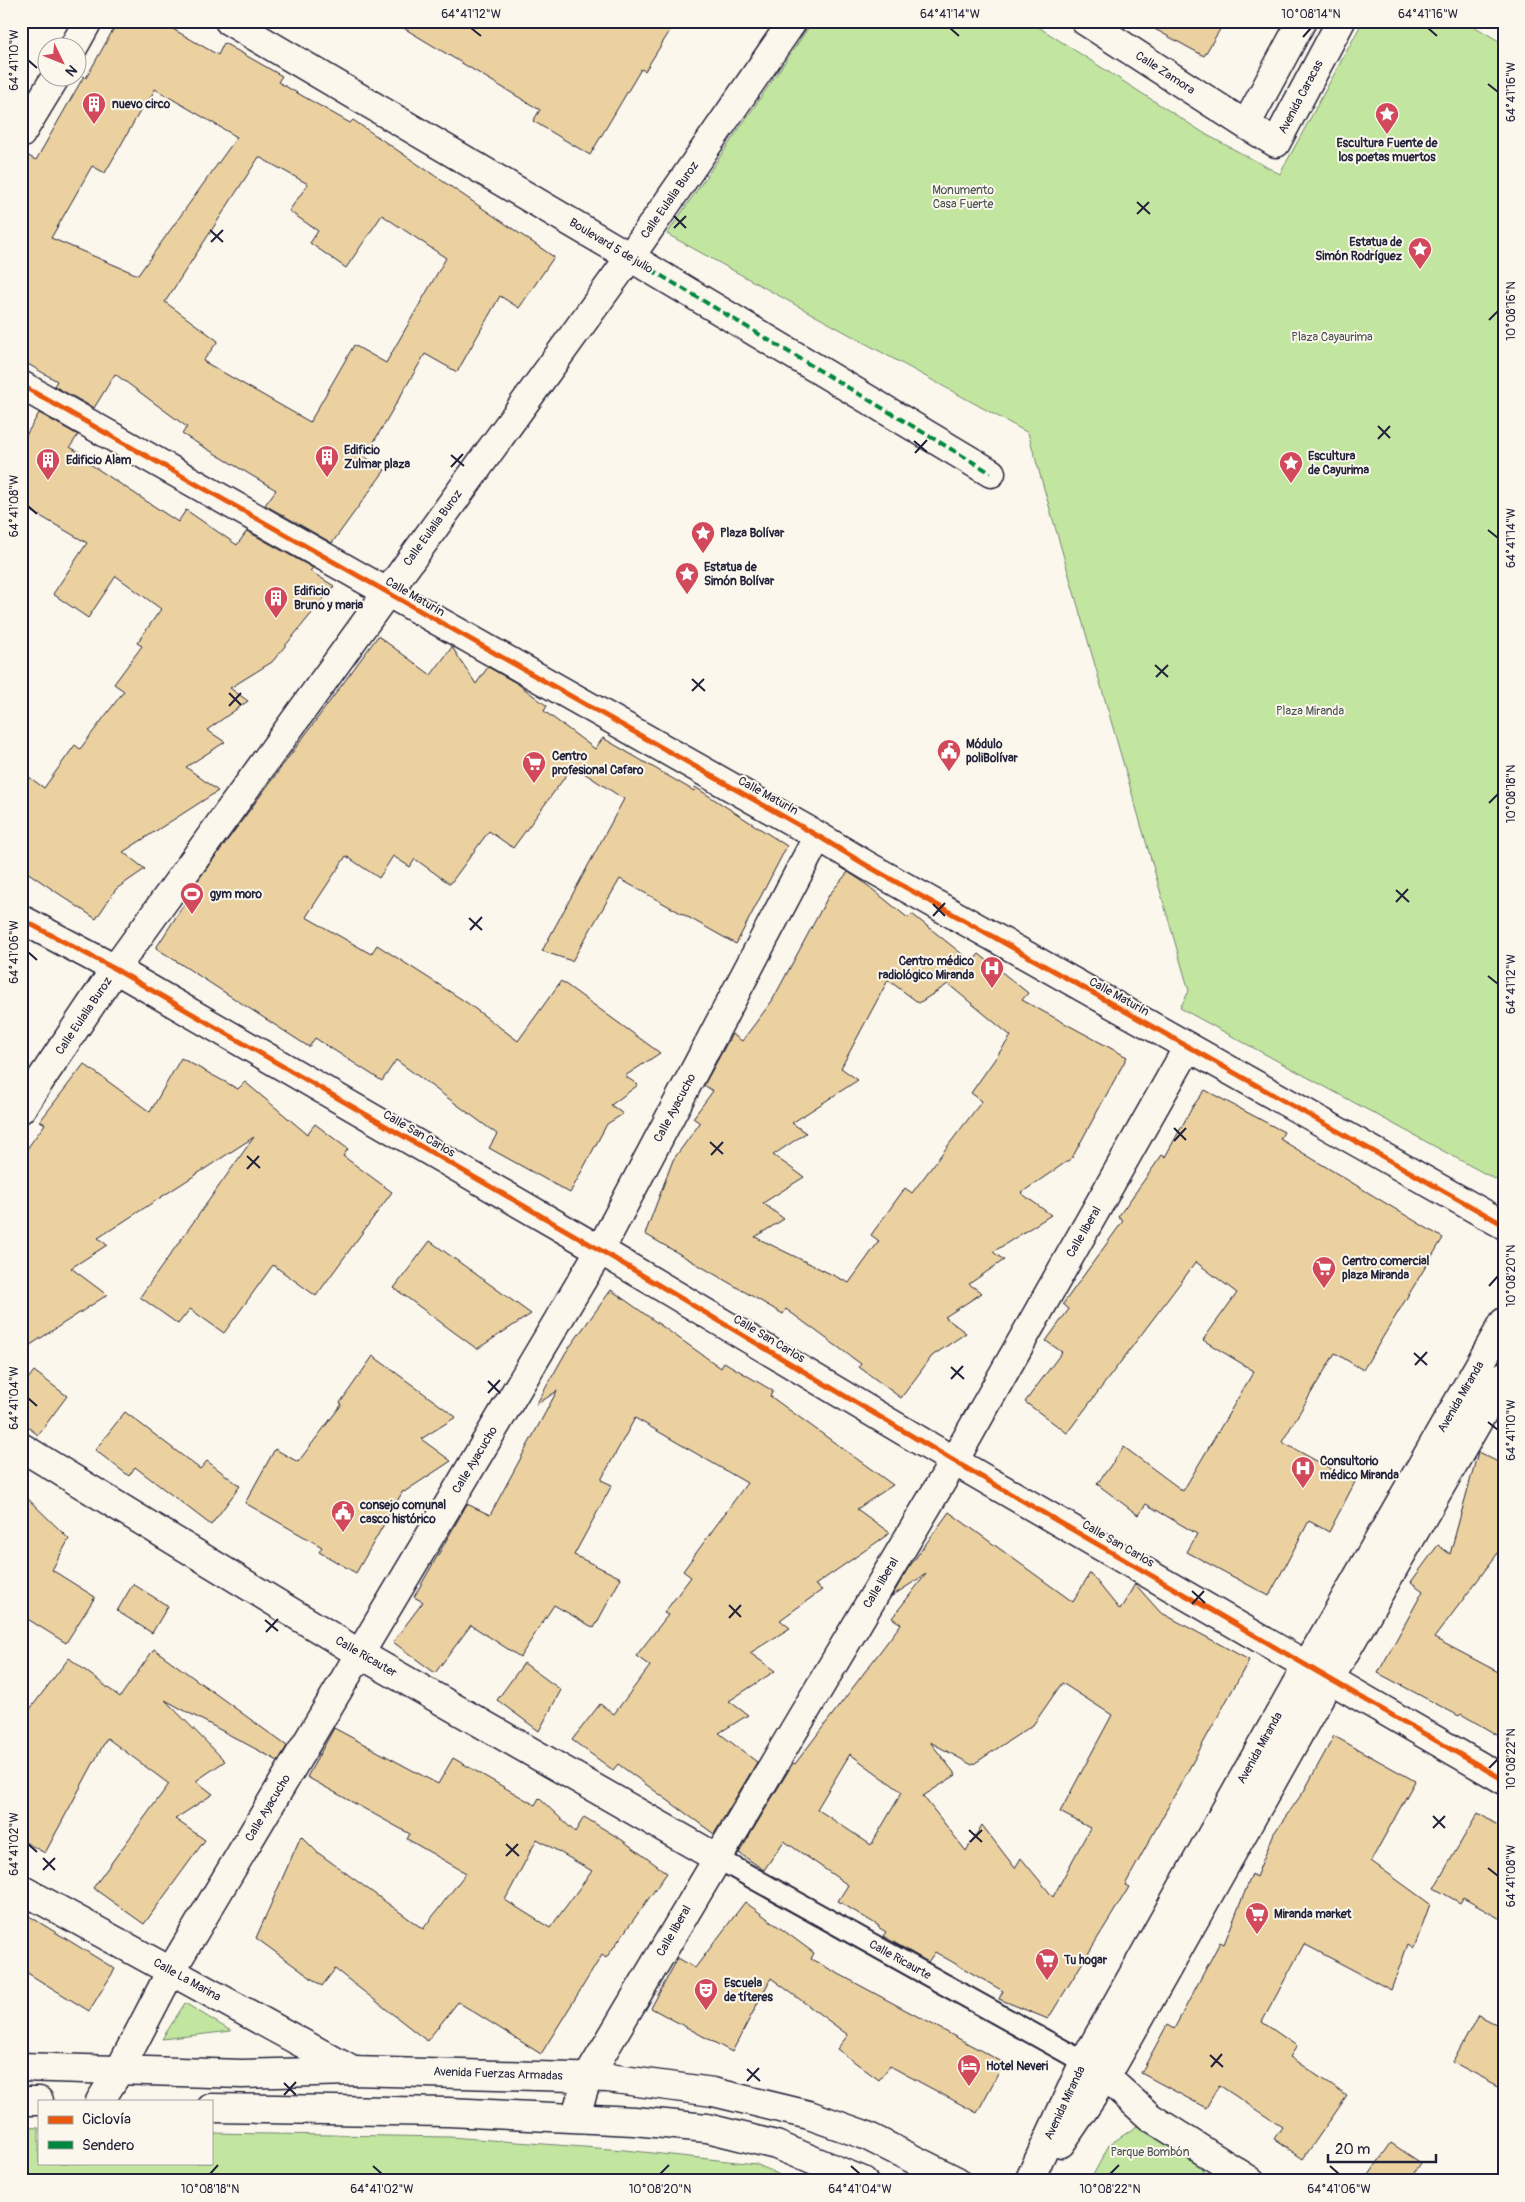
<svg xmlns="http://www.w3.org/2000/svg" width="1525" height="2202" viewBox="0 0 1525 2202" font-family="Pangolin,sans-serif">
	<rect width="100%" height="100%" fill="#fbf7ec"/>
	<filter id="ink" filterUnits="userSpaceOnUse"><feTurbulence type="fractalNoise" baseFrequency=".02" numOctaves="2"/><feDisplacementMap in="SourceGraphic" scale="10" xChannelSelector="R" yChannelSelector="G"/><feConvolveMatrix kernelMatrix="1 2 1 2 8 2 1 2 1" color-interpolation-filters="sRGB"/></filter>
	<g filter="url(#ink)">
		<path fill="#c2e6a0" stroke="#72846e" d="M813,21H1029L1207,135L1280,174L1363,21H1465L1504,44V1184L1180,1008L1189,991L1028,433L667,234Z
			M185,2003L231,2031L162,2039Z
			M1150,2117L1200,2149L1205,2181H1090L1109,2145Z
			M21,2127L39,2128V2163H211V2133L450,2137L624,2150L756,2164L793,2181H21Z"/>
		<path fill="#ebd1a0" stroke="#22223b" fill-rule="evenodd" d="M118,21H159L218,55L224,43L282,76L278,82L350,123L353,120L554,257L519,308L500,296L457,372L425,354L365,457L385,470L332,543L265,505L276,490L182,434L187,427L115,374L94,408L54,386L57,381L21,360V152L36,160L84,76L86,78ZM155,89L237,137L138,275L51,238L92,166L105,173L147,99L149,101ZM259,157L308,184L289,211L318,231L310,243L346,268L382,215L446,258L386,363L354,345L310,422L203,361L218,341L165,302Z
			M392,21H676L645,71L641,69L590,155L533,121L540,110Z
			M1140,21H1225L1204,56Z
			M39,413L78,435L70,447L89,458L87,462L178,522L186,510L237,545L247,531L313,568L310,571L334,586L272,662L230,688L248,701L207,730L225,742L186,767L218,791L123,852L145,869L116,889L96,919L21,868V771L44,788L75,745L80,749L124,691L114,684L142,646L137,643L161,609L116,576L88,618L53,594L87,543L21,505V444Z
			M378,636L431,675L452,647L476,684L488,667L518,684L547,706L544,711L595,749L603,738L694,791L695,787L787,846L736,944L620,879L572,961L542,951L624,799L573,766L513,848L489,831L450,884L415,859L410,867L393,856L379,878L346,856L306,917L371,954L377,945L466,1002L518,1041L561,981L660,1053L625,1076L638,1085L611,1105L623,1114L607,1124L570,1193L489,1148L497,1134L396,1060L382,1081L315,1038L309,1047L156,948L192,892L190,891Z
			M848,872L862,881L908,918L912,914L972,962L979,954L1028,993L1022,1000L1127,1057L1072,1158L1021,1193L1051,1215L993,1252L1004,1260L969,1284L982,1293L945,1317L966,1333L932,1356L901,1398L859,1367L861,1364L786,1309L783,1314L645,1234L673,1160L700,1123L693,1118L713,1091L704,1085L732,1034L742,1041L772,1001L829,895ZM888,980L919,1003L948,984L1011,1036L971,1093L982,1101L912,1193L905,1188L871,1235L879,1241L849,1283L755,1237L784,1219L763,1203L804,1177L773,1155L806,1133L792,1123L858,1080L841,1068Z
			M181,1058L238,1089L245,1082L307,1134L315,1124L348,1149L343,1156L392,1192L316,1296L273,1265L224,1333L190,1309L178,1324L140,1297L254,1137L98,1238L107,1245L71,1268L107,1295L21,1351V1157L45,1124L40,1121L84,1064L150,1112Z
			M1205,1090L1284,1132L1280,1139L1443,1238L1363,1370L1335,1353L1282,1442L1355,1482L1329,1532L1309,1521L1269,1596L1187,1552L1197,1534L1146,1504L1138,1515L1097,1484L1124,1447L1183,1491L1254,1371L1203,1340L1237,1293L1196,1262L1067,1433L1025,1402L1062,1352L1046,1341L1069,1309L1063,1304L1123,1221L1118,1217L1162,1155L1165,1157L1193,1106Z
			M430,1241L531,1314L477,1349L394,1288Z
			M611,1290L721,1368L724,1362L773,1391L770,1396L893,1485L857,1509L890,1533L815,1585L822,1590L780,1620L790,1628L750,1653L775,1671L729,1701L748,1715L719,1733L757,1762L714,1834L618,1764L613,1770L572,1740L600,1704L614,1714L650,1666L636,1656L668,1615L664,1613L691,1577L683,1571L747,1483L635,1418L601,1480L612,1485L574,1555L621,1578L594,1628L554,1605L520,1657L471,1625L435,1673L393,1642L423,1602L414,1597L467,1504L490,1515L557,1391L536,1405L566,1352Z
			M373,1356L456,1417L421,1439L451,1461L404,1492L403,1491L356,1573L319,1552L322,1547L245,1503L275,1449L298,1462L342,1404L340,1403Z
			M34,1371L67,1396L38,1435L21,1422V1388Z
			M125,1412L200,1469L207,1461L240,1486L211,1525L135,1467L129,1476L95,1450Z
			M1478,1452L1504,1465V1545L1434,1638L1504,1675V1739L1461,1714L1459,1716L1378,1673L1423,1591L1411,1582L1438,1545L1450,1554Z
			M21,1492L69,1539L52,1570L95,1597L66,1643L26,1618L21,1627Z
			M949,1512L1073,1602L1090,1573L1120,1610L1135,1584L1160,1612L1249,1660L1125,1885L1129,1887L1048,2019L999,1999L1003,1991L935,1952L928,1962L883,1936L886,1932L878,1927L879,1926L838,1901L848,1885L784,1841L764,1870L739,1853L793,1763L795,1764L901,1624L892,1618L926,1574L892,1596L907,1570ZM1062,1683L1112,1715L1060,1812L1090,1828L1053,1897L1021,1858L1015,1868L982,1825L966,1851L923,1796L956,1775L930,1742L972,1765L1033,1725ZM850,1754L902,1792L871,1845L817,1809Z
			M133,1584L168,1606L152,1633L117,1611Z
			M154,1649L287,1746L278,1761L165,1700L225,1761L196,1781L213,1794L175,1819L205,1840L144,1924L93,1888L169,1784L107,1738L45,1853L21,1840V1721L69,1658L120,1697Z
			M524,1663L561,1690L539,1731L497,1700Z
			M334,1728L438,1784L453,1758L535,1805L539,1798L575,1832L584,1817L622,1840L667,1873L606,1958L602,1955L541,2054L458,2002L427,2041L335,1969L322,1986L256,1938L301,1836L317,1852L423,1929L466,1873L407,1839L410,1834L307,1777ZM537,1839L592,1871L550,1928L505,1900Z
			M1334,1736L1415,1781L1371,1861L1430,1904L1414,1948L1408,1944L1391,1990L1304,1944L1262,2022L1297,2046L1290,2057L1347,2096L1303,2159L1274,2139L1282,2127L1219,2085L1206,2108L1141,2073L1167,2025L1174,2029L1220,1942L1224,1944L1252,1874L1256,1877L1274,1833L1304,1791Z
			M1478,1813L1504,1829V1921L1463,1898L1460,1903L1434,1888Z
			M745,1902L814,1953L811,1959L1004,2063L977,2113L890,2066L879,2080L837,2049L848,2035L771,1978L732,2052L651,2008L678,1958L695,1968Z
			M21,1911L115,1969L89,2011L21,1969Z
			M1478,2015L1504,2028V2089L1453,2062Z
			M1391,2143L1421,2163L1409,2181H1365Z"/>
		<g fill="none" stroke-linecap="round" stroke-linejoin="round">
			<g stroke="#22223b" stroke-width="24">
				<path id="service" d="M717,1858L1084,2062"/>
			</g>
			<g stroke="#22223b" stroke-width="31">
				<path id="pedestrian" d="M630,257L991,473"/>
			</g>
			<g stroke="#22223b" stroke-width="31">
				<path id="minor" d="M229,21L630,257
					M1085,21L1246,125
					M1302,21L1246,125L1276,143L1341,21
					M73,48L88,21
					M21,134L55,78
					M21,385L818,836L866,865L1504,1225
					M21,919L115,969L600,1250L954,1461L1504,1780
					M21,1109L115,969L630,257L793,21
					M21,1447L360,1654L717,1858
					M21,1889L353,2071
					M1106,2077L1150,2117L1251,2181
					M100,2101L119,2071L171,1971L600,1250L818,836
					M575,2117L588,2077L954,1461L1188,1047
					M1061,2143L1109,2072L1332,1675L1504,1376
					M1029,2181L1084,2062L1307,1665L1504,1322"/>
			</g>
			<g stroke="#22223b" stroke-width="31">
				<path id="tertiary" d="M21,2067L242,2074L353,2071L608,2078L713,2092L809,2115L865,2135L957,2181
					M21,2101H39
					M211,2108L448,2112L634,2121L707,2128L776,2145L863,2181"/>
			</g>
			<use href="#service" stroke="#fbf7ec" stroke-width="20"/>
			<use href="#pedestrian" stroke="#fbf7ec" stroke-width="28"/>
			<use href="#minor" stroke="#fbf7ec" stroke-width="28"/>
			<use href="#tertiary" stroke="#fbf7ec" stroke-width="28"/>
			<path stroke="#00873e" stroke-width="4" stroke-dasharray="8 4" stroke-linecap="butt" d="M630,257L991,473"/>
			<g stroke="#fbf7ec" stroke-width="8">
				<path id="cycleway" d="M21,385L818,836L866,865L1504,1225
					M21,919L115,969L600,1250L954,1461L1504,1780"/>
			</g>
			<use href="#cycleway" stroke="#e8590c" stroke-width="5"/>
		</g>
	</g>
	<path fill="none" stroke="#22223b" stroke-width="2" d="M471,28L481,36M950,28L959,36M1428,28L1437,36M1303,37L1311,28M28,60L37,68M1488,84L1498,92M1137,202L1150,214M1137,214L1149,202M674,216L686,228M674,228L686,216M210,230L223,242M211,242L223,230M1489,320L1498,311M1378,426L1390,438M1378,439L1390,426M914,441L927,452M915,453L927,440M451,455L464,466M451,467L463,454M28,506L37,514M1488,530L1498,538M1155,665L1168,677M1156,677L1168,665M692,679L705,691M692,691L704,679M229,693L241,705M229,706L241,693M1489,803L1498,794M1396,890L1409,902M1396,902L1408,889M933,904L945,916M933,916L945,903M469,918L482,930M470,930L482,917M28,952L37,960M1488,976L1498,984M1174,1128L1186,1140M1174,1141L1186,1128M710,1142L723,1154M711,1155L723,1142M247,1156L260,1168M247,1169L259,1156M1489,1286L1498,1276M1414,1353L1427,1365M1415,1365L1427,1352M951,1367L964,1379M951,1379L963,1366M488,1381L500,1393M488,1393L500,1380M28,1398L37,1406M1488,1422L1498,1430M1192,1591L1205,1603M1192,1604L1204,1591M729,1605L741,1617M729,1618L741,1605M265,1620L278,1631M266,1632L278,1619M1489,1768L1498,1759M1433,1816L1445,1828M1433,1828L1445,1816M969,1830L982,1842M970,1842L982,1830M28,1844L37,1852M506,1844L519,1856M506,1856L518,1844M43,1858L55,1870M1488,1868L1498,1876M43,1870L55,1858M1210,2055L1223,2067M1211,2067L1222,2054M747,2069L760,2081M747,2081L759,2068M284,2083L296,2095M284,2095L296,2082M373,2166L382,2174M851,2166L860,2174M1330,2166L1339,2174M210,2174L218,2165M660,2174L669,2165M1110,2174L1119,2165"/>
	<defs>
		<g id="building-pin" transform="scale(1.25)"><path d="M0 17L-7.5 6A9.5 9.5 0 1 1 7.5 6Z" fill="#d1495b" stroke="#fbf7ec"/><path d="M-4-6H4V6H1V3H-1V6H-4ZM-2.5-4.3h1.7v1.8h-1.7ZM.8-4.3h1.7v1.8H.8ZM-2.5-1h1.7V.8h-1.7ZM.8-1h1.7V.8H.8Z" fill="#fff"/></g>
		<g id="sight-pin" transform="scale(1.25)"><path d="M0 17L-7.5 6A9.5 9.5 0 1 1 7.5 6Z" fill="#d1495b" stroke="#fbf7ec"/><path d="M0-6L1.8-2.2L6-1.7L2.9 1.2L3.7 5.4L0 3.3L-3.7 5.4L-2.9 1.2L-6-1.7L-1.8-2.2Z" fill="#fff"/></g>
		<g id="civic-pin" transform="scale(1.25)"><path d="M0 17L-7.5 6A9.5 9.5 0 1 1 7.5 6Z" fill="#d1495b" stroke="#fbf7ec"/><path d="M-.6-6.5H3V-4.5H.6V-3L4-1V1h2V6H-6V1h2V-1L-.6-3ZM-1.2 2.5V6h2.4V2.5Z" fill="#fff"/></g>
		<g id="supermarket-pin" transform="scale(1.25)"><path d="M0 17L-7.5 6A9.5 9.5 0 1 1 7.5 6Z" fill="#d1495b" stroke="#fbf7ec"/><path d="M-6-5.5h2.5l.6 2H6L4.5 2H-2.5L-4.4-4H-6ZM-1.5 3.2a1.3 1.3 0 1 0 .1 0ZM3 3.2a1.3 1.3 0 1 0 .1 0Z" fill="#fff"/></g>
		<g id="stadium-pin" transform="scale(1.25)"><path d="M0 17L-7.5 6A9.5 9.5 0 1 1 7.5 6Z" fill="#d1495b" stroke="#fbf7ec"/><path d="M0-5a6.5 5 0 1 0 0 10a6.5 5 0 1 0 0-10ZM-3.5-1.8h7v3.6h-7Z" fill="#fff"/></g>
		<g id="hospital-pin" transform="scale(1.25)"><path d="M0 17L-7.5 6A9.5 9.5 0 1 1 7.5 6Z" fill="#d1495b" stroke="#fbf7ec"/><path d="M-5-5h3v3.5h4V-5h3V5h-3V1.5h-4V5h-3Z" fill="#fff"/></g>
		<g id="theatre-pin" transform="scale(1.25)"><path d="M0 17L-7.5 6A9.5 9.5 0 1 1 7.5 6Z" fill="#d1495b" stroke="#fbf7ec"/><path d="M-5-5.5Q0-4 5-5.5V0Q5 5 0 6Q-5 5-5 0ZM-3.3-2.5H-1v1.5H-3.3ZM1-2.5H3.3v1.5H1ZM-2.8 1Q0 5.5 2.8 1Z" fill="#fff"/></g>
		<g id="hotel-pin" transform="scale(1.25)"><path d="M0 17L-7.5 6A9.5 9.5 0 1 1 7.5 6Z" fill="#d1495b" stroke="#fbf7ec"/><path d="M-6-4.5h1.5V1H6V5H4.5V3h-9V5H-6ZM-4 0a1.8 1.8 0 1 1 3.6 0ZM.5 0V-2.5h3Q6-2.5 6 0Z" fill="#fff"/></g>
	</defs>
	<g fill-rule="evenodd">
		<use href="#building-pin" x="94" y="104"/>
		<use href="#sight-pin" x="1387" y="114"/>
		<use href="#sight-pin" x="1420" y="249"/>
		<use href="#building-pin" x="327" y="457"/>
		<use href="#building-pin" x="48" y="460"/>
		<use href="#sight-pin" x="1291" y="463"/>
		<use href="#sight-pin" x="703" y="533"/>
		<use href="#sight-pin" x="687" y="574"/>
		<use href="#building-pin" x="276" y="598"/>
		<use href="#civic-pin" x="949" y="751"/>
		<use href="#supermarket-pin" x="534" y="763"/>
		<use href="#stadium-pin" x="192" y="894"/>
		<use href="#hospital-pin" x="992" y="968"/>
		<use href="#supermarket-pin" x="1324" y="1268"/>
		<use href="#hospital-pin" x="1303" y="1468"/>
		<use href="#civic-pin" x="343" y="1512"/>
		<use href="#supermarket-pin" x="1257" y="1914"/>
		<use href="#supermarket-pin" x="1047" y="1960"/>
		<use href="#theatre-pin" x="706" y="1990"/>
		<use href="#hotel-pin" x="969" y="2066"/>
	</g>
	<g text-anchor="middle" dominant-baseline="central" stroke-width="4" stroke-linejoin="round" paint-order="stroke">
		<g font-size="12" fill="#22223b" stroke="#fbf7ec">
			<text transform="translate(1165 73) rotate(33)">Calle Zamora</text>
			<text transform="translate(1301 97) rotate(-62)">Avenida Caracas</text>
			<text transform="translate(670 200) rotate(-55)">Calle Eulalia Buroz</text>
			<text transform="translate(611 246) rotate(31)">Boulevard 5 de julio</text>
			<text transform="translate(433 528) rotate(-54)">Calle Eulalia Buroz</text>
			<text transform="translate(415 597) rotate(30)">Calle Maturín</text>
			<text transform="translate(768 796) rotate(29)">Calle Maturín</text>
			<text transform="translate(1119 997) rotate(29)">Calle Maturín</text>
			<text transform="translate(84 1016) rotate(-56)">Calle Eulalia Buroz</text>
			<text transform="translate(675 1108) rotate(-62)">Calle Ayacucho</text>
			<text transform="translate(419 1134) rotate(30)">Calle San Carlos</text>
			<text transform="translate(1084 1232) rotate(-60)">Calle liberal</text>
			<text transform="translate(769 1339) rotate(31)">Calle San Carlos</text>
			<text transform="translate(1461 1397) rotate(-60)">Avenida Miranda</text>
			<text transform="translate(475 1460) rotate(-59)">Calle Ayacucho</text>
			<text transform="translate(1118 1544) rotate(30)">Calle San Carlos</text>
			<text transform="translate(881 1583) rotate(-59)">Calle liberal</text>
			<text transform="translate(366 1657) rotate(30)">Calle Ricauter</text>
			<text transform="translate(1260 1748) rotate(-61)">Avenida Miranda</text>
			<text transform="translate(268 1808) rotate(-59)">Calle Ayacucho</text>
			<text transform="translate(674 1931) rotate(-60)">Calle liberal</text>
			<text transform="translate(900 1960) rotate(29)">Calle Ricaurte</text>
			<text transform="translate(187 1980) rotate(29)">Calle La Marina</text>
			<text transform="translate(498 2074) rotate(2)">Avenida Fuerzas Armadas</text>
			<text transform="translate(1065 2103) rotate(-65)">Avenida Miranda</text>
		</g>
		<g font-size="12" font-weight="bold" fill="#22223b" stroke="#fbf7ec" text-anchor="start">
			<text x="112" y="104">nuevo circo</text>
			<text x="1387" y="143" text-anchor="middle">Escultura Fuente de<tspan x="1387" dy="14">los poetas muertos</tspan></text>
			<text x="1402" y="242" text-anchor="end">Estatua de<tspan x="1402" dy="14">Simón Rodríguez</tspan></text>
			<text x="344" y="450">Edificio<tspan x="344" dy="14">Zulmar plaza</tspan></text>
			<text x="1308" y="456">Escultura<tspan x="1308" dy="14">de Cayurima</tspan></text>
			<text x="66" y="460">Edificio Alam</text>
			<text x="720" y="533">Plaza Bolívar</text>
			<text x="704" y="567">Estatua de<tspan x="704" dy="14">Simón Bolívar</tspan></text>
			<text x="294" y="591">Edificio<tspan x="294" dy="14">Bruno y maria</tspan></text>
			<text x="966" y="744">Módulo<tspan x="966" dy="14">poliBolívar</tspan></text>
			<text x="552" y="756">Centro<tspan x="552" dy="14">profesional Cafaro</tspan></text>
			<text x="210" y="894">gym moro</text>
			<text x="974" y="961" text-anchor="end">Centro médico<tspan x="974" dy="14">radiológico Miranda</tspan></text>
			<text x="1342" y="1261">Centro comercial<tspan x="1342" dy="14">plaza Miranda</tspan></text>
			<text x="1320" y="1461">Consultorio<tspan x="1320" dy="14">médico Miranda</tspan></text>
			<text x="360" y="1505">consejo comunal<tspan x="360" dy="14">casco histórico</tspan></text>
			<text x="1274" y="1914">Miranda market</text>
			<text x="1064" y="1960">Tu hogar</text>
			<text x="724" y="1983">Escuela<tspan x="724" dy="14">de títeres</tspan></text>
			<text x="986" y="2066">Hotel Neveri</text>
		</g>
		<g font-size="12" fill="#4a5354" stroke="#fbf7ec">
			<text x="963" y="190">Monumento<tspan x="963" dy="14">Casa Fuerte</tspan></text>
			<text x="1332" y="337">Plaza Cayaurima</text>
			<text x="1310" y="711">Plaza Miranda</text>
			<text x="1150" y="2152">Parque Bombón</text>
		</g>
	</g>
	<rect width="1525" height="2202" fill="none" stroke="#fbf7ec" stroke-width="55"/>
	<rect x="38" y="2100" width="175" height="65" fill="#fbf7ec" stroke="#a4a2a5"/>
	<rect x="48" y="2116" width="25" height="8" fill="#e8590c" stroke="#a4a2a5"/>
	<text x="82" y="2124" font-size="15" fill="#22223b">Ciclovía</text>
	<rect x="48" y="2141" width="25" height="8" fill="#00873e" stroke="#a4a2a5"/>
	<text x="82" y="2150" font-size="15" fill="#22223b">Sendero</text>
	<g transform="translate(62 62) rotate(133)"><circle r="24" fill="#fbf7ec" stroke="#a4a2a5"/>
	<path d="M0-4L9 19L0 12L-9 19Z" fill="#d1495b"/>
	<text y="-8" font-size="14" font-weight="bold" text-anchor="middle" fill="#22223b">N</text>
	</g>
	<path d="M1328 2154v8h108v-8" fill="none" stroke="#22223b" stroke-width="2.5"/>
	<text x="1335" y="2154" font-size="15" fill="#22223b" stroke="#fbf7ec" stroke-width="4" paint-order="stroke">20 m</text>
	<rect x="28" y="28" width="1470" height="2146" fill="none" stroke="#22223b" stroke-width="2"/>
	<g font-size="12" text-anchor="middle" fill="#22223b">
		<text x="471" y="18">64°41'12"W</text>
		<text x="950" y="18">64°41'14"W</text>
		<text x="1311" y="18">10°08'14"N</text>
		<text x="1428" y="18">64°41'16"W</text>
		<text transform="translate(14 60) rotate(-90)" y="4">64°41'10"W</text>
		<text transform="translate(1511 92) rotate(-90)" y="4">64°41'16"W</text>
		<text transform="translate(1511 311) rotate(-90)" y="4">10°08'16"N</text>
		<text transform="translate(14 506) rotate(-90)" y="4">64°41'08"W</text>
		<text transform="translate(1511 538) rotate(-90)" y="4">64°41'14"W</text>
		<text transform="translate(1511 794) rotate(-90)" y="4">10°08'18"N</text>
		<text transform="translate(14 952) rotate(-90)" y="4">64°41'06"W</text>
		<text transform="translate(1511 984) rotate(-90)" y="4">64°41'12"W</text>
		<text transform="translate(1511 1276) rotate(-90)" y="4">10°08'20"N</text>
		<text transform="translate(14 1398) rotate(-90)" y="4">64°41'04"W</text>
		<text transform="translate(1511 1430) rotate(-90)" y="4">64°41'10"W</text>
		<text transform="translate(1511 1759) rotate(-90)" y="4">10°08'22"N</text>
		<text transform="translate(14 1844) rotate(-90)" y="4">64°41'02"W</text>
		<text transform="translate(1511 1876) rotate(-90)" y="4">64°41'08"W</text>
		<text x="210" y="2193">10°08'18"N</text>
		<text x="382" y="2193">64°41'02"W</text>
		<text x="660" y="2193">10°08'20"N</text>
		<text x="860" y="2193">64°41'04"W</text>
		<text x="1110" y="2193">10°08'22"N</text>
		<text x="1339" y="2193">64°41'06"W</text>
	</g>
</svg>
